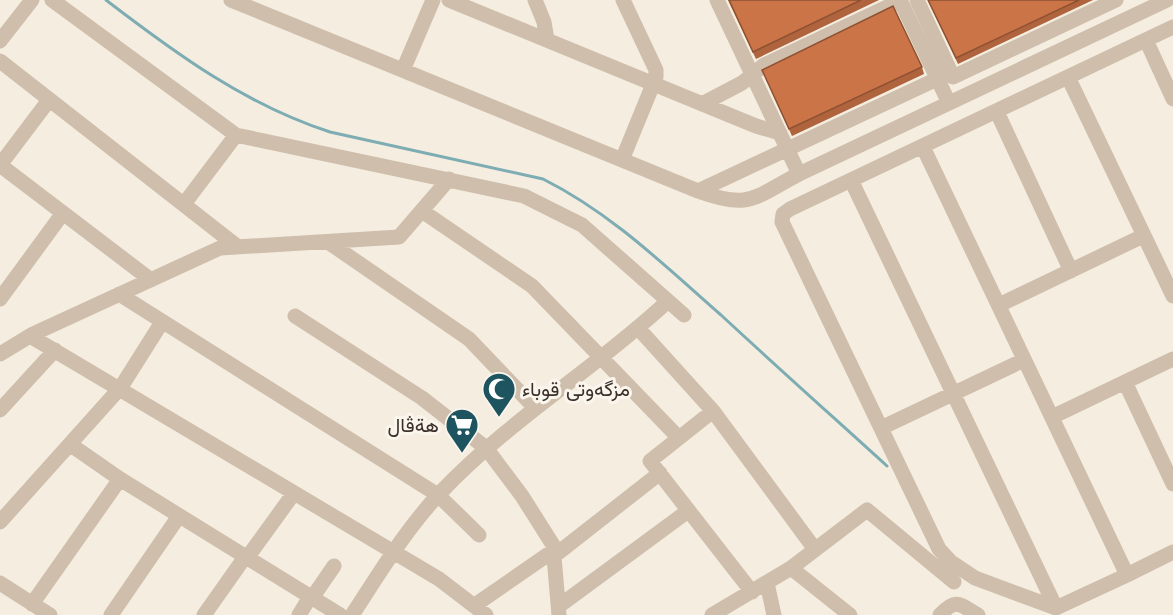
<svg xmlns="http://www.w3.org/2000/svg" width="1173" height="615" viewBox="0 0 1173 615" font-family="'Work Sans',Vazirmatn,sans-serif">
	<rect width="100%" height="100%" fill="#f4ede0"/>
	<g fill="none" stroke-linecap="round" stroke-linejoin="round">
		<path stroke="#7dacb3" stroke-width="3" d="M106,0C175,53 246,105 330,132L543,179C611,213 664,265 721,315C776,366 832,416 887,466"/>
		<path stroke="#cebeab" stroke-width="15" d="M52,0L236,135L524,196L582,225L684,315
			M231,0L698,191C750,210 753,198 799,174L1167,0
			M449,0L756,126L780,133
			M535,0L544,22L547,40
			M717,0L799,174
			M900,0L949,103
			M917,0L953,77L1116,0
			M1146,40L1173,99
			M0,41L32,0
			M0,61L238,247
			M403,70L433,0
			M1068,77L1173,296
			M702,104L742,83L764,65L900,1
			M997,112L1071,271
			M923,147L1127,575L1173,552
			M622,160L656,77V70L623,0
			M0,165L151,280
			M0,165L49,100
			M851,180L1056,608
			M698,191L937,79
			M184,204L236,135
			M422,211L532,286L678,437
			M328,242L469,339L535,408
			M119,294L438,495L479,535
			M0,299L63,213
			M999,305L1143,236
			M295,316L422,398L486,448L522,496L553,545L559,615
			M638,328L713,411L814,548
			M30,336L439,579L486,615
			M0,354L33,334L220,248L399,237L449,179
			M1125,382L1173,484
			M0,410L55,350
			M713,411L650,461L752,592
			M1052,417L1173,359
			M881,428L1024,360
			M71,445L120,479L340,615
			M0,522L121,387L162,322
			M554,556L660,473
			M247,558L294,493
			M791,568L850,615
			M1127,575L1056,608L975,578L951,562L939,549L782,222L783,214L790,209L1173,27
			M0,583L50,615
			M767,583L774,615
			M312,598L334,566
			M32,604L120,479
			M475,605L553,551
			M559,606L688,511
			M111,615L179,516
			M204,615L245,557
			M299,615L310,597
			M352,615C379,574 406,529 440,493C509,420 595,369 668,301
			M712,615L791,568L867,510L954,582
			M940,615C957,597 960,605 978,615"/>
	</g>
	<path fill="#af643d" d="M728,0H879L756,59Z
		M928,0H1093L958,64Z
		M922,67L924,74L792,136L762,70Z"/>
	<path fill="#cb7447" stroke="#8e5132" stroke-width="1.5" d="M729,0H861L753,52Z
		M928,0H1079L956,58Z
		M893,6L922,67L789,129L762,70Z"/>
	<defs>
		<g id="mosque-pin" transform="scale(1.725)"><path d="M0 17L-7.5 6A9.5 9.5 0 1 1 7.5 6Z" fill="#1d545f" stroke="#fbf6ed"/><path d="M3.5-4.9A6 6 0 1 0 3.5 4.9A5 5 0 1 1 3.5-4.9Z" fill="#fff"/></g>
		<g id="supermarket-pin" transform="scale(1.725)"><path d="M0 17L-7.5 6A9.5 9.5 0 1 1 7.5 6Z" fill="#1d545f" stroke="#fbf6ed"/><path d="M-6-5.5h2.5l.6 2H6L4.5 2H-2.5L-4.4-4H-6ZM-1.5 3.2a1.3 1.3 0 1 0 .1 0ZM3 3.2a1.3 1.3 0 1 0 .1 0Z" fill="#fff"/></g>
	</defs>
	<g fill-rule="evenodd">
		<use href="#mosque-pin" x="499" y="389"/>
		<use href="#supermarket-pin" x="462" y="425"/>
	</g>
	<g text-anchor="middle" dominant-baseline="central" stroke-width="6" stroke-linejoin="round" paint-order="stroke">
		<g font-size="20" fill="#3b312a" stroke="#fbf6ed" text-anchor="start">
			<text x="522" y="389">مزگەوتی قوباء</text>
			<text x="439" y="425" text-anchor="end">هةڤال</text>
		</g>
	</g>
</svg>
